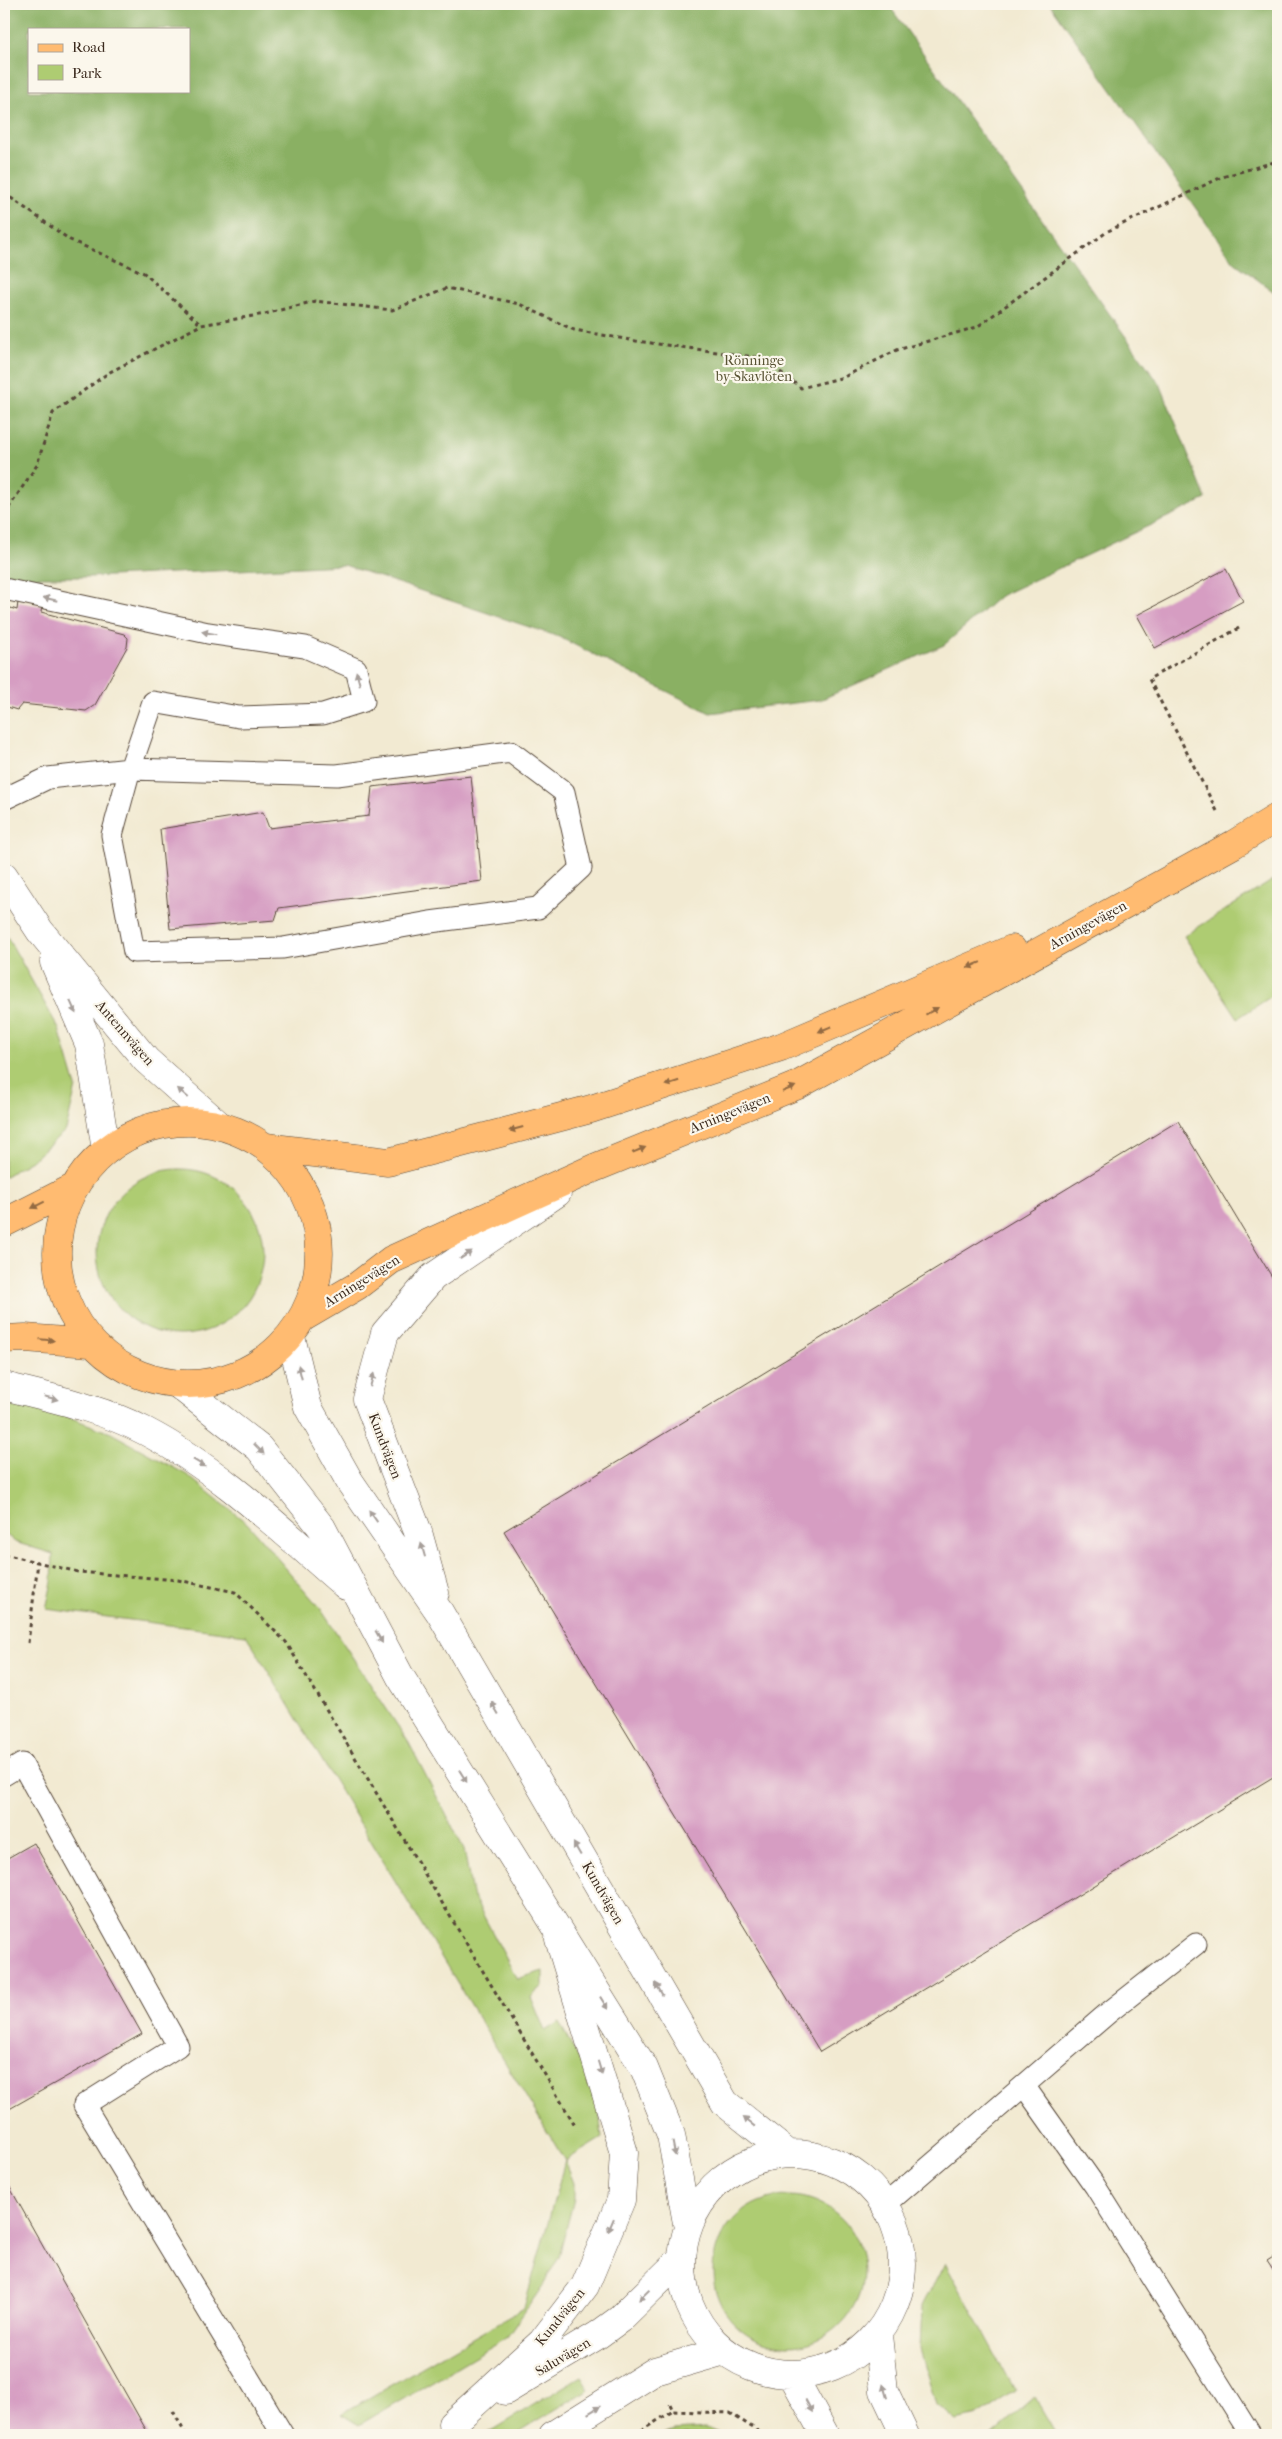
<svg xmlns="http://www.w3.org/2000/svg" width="1282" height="2439" viewBox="0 0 1282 2439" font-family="'IM FELL French Canon',serif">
	<rect width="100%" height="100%" fill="#fbf7ec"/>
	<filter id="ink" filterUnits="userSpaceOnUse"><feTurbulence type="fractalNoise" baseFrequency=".02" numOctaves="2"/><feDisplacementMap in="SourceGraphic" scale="10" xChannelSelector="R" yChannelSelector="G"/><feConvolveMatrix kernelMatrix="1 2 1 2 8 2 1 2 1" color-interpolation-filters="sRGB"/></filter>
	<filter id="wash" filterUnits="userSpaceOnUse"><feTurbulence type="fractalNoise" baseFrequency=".0096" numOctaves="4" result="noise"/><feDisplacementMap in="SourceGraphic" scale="20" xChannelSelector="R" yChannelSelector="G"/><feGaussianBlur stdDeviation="1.12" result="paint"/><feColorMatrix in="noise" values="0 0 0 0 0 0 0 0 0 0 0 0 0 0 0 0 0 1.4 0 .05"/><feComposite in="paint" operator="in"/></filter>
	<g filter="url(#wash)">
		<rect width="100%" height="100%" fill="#f2ead2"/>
		<path fill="#aecc72" stroke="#747b48" d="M1278,877V992L1238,1018L1184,936Z
			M4,931L59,1029L76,1087L66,1130L31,1161L4,1177Z
			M97 1252a83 83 0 1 1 166 0a83 83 0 1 1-166 0Z
			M4,1401L34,1404L111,1433L187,1475L248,1524L320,1608L409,1743L464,1849L472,1894L517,1979L543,1971V1986L531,1997L545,2031L559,2022L597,2092L602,2138L565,2161L574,2183V2199L559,2256L544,2284L507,2337L359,2425L341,2414L524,2308L565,2161L246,1635L46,1609L52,1582L53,1554L15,1542L4,1533Z
			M713 2271a75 75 0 1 1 150 0a75 75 0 1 1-150 0Z
			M945,2262L1015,2391L978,2416L957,2421L936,2405L920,2349L922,2306Z
			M581,2376L589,2389L514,2435H484Z
			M1035,2398L1057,2435H992Z
			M705,2428L731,2435H664L675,2430Z"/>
		<path fill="#8ab064" stroke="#626d41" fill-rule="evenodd" d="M4,4H888L1161,386L1206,499L1000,596L944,645L820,700L710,713L559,637L344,565L90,577H4ZM29,29H189V91H29Z
			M1050,4H1278V295L1234,262Z"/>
		<g id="blocks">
			<path fill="#d69dc2" d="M1226,569L1243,601L1155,648L1137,615Z
				M18,602L42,606L41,612L124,634L128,638L127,647L95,705L86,711L22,704L17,710L4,706V606L17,610Z
				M471,776L482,881L279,908L275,920L170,929L160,829L263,812L269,828L369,816L372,787Z
				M1178,1121L1278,1287V1774L820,2052L504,1531Z
				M34,1843L142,2034L4,2112V1860Z
				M4,2177L149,2435H4Z
				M1278,2254V2278L1267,2261Z"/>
		</g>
	</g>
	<g filter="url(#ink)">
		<use href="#blocks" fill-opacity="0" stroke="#564739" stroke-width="1"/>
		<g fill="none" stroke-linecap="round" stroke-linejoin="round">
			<g stroke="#564739" stroke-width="23">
				<path id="service" d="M4,589L208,633L305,647L356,669L364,701L323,714L239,717L153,702L130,769L48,778L4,799
					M511,752L564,792L581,868L538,908L430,922L283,948L134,952L112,835L130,769L337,775Z
					M4,1775L22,1764L178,2046L84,2105L283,2435
					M1025,2087L1095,2186L1251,2435
					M885,2205L1108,2013L1196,1944"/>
			</g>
			<g stroke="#564739" stroke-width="29">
				<path id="minor" d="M4,876L40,931L146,1060L219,1125
					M54,962L89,1044L106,1150
					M505,2391L598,2335L620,2319L679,2261
					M452,2424L542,2342L585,2286L621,2200L624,2153L559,1939
					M553,2435L655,2371L721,2352"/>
			</g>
			<g stroke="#564739" stroke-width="29">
				<path id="tertiary" d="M291,1337L308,1407L350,1482L440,1613L725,2103L787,2153
					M4,1386C51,1398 101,1408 145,1431C220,1470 282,1531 346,1586
					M180,1386L259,1448L322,1528L400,1676L644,2068L671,2135L687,2223
					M435,1593L418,1532L367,1399L385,1333L433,1277L557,1193
					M682 2264a110 110 0 1 1 220 0a110 110 0 1 1-220 0Z
					M878,2335L884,2391L905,2435
					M793,2376L825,2435"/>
			</g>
			<g stroke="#564739" stroke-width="29">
				<path id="primary" d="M57 1253a131 131 0 1 1 262 0a131 131 0 1 1-262 0Z
					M266,1147L388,1162L512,1130L591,1109L781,1047L1012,949
					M4,1223L73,1188
					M304,1317L357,1286L391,1260L594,1168L798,1085L1234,844L1278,817
					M4,1339L25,1338L90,1343"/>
			</g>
			<path stroke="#564739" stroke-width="3" stroke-dasharray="4 4" stroke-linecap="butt" d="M4,193L70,240L144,273L201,325L265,314L315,301L392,310L447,288L519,304L574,330L636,341L762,358L801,388L844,377L897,350L977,327L1108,231L1222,177L1278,161
				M4,515L37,465L53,413L108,373L201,325
				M1217,811L1149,679L1239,628
				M4,1554L78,1572L178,1580L235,1592L286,1642L575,2125
				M28,1643L38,1562
				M670,2404L673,2411L730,2413L764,2435
				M173,2411L186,2435
				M634,2435L673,2411"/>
			<use href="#service" stroke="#fff" stroke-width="21"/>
			<use href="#minor" stroke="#fff" stroke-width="28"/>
			<use href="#tertiary" stroke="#fff" stroke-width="28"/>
			<use href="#primary" stroke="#ffbb71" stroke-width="28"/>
		</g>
		<defs><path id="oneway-solid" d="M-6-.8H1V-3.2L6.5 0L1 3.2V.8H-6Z" transform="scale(1.25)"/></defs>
		<g fill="#a79f9a">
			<use href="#oneway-solid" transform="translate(50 599) rotate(-167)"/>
			<use href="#oneway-solid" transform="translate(209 633) rotate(-170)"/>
			<use href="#oneway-solid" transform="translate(358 678) rotate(-105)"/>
			<use href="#oneway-solid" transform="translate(73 1007) rotate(66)"/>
			<use href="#oneway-solid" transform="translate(183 1093) rotate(-139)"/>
			<use href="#oneway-solid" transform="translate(466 1255) rotate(-34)"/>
			<use href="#oneway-solid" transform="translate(300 1372) rotate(-104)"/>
			<use href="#oneway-solid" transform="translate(372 1380) rotate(-75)"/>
			<use href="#oneway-solid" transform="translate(51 1398) rotate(14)"/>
			<use href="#oneway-solid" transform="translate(259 1449) rotate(46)"/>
			<use href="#oneway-solid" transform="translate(199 1463) rotate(31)"/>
			<use href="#oneway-solid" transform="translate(373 1516) rotate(-125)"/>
			<use href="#oneway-solid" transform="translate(423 1550) rotate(-106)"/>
			<use href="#oneway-solid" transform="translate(379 1637) rotate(61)"/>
			<use href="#oneway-solid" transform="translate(495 1708) rotate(-120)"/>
			<use href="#oneway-solid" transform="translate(463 1776) rotate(58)"/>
			<use href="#oneway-solid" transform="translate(577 1849) rotate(-120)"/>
			<use href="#oneway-solid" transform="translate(659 1989) rotate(-120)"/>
			<use href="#oneway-solid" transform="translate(604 2003) rotate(58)"/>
			<use href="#oneway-solid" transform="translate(600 2068) rotate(73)"/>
			<use href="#oneway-solid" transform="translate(749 2122) rotate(-142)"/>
			<use href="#oneway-solid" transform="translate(674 2149) rotate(79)"/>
			<use href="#oneway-solid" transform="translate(611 2225) rotate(113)"/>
			<use href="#oneway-solid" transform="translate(644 2295) rotate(136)"/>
			<use href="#oneway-solid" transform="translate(885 2391) rotate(-106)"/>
			<use href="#oneway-solid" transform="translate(809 2406) rotate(62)"/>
			<use href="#oneway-solid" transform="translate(594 2410) rotate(-31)"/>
		</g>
		<g fill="#936b43">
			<use href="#oneway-solid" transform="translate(974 965) rotate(157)"/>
			<use href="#oneway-solid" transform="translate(932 1011) rotate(-29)"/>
			<use href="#oneway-solid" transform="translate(825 1029) rotate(157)"/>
			<use href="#oneway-solid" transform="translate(672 1083) rotate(162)"/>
			<use href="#oneway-solid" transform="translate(789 1089) rotate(-22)"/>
			<use href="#oneway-solid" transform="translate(516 1129) rotate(165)"/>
			<use href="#oneway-solid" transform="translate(639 1150) rotate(-22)"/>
			<use href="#oneway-solid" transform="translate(38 1205) rotate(153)"/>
			<use href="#oneway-solid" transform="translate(47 1340) rotate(5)"/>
		</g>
	</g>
	<g text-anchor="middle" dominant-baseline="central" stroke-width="4.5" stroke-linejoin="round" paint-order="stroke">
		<g font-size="14" fill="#585233" stroke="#fbf7ec">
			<text x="754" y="360">Rönninge<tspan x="754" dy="16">by-Skavlöten</tspan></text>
		</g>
		<g font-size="14" fill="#3b2a1e" stroke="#fbf7ec">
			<text transform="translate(1088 925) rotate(-29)">Arningevägen</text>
			<text transform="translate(125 1033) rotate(49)">Antennvägen</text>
			<text transform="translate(730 1113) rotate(-22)">Arningevägen</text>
			<text transform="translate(362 1281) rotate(-32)">Arningevägen</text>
			<text transform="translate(385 1446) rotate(69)">Kundvägen</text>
			<text transform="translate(603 1893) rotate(60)">Kundvägen</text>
			<text transform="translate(560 2317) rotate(-51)">Kundvägen</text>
			<text transform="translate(563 2357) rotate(-31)">Saluvägen</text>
		</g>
	</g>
	<rect width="1282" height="2439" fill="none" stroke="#fbf7ec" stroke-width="20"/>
	<rect x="28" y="28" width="162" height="65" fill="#fbf7ec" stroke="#aea59a"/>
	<rect x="38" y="44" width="25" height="8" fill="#ffbb71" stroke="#aea59a"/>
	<text x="72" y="52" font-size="15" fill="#3b2a1e">Road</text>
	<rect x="38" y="65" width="25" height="15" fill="#aecc72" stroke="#aea59a"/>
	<text x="72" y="78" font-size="15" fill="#3b2a1e">Park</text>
</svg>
